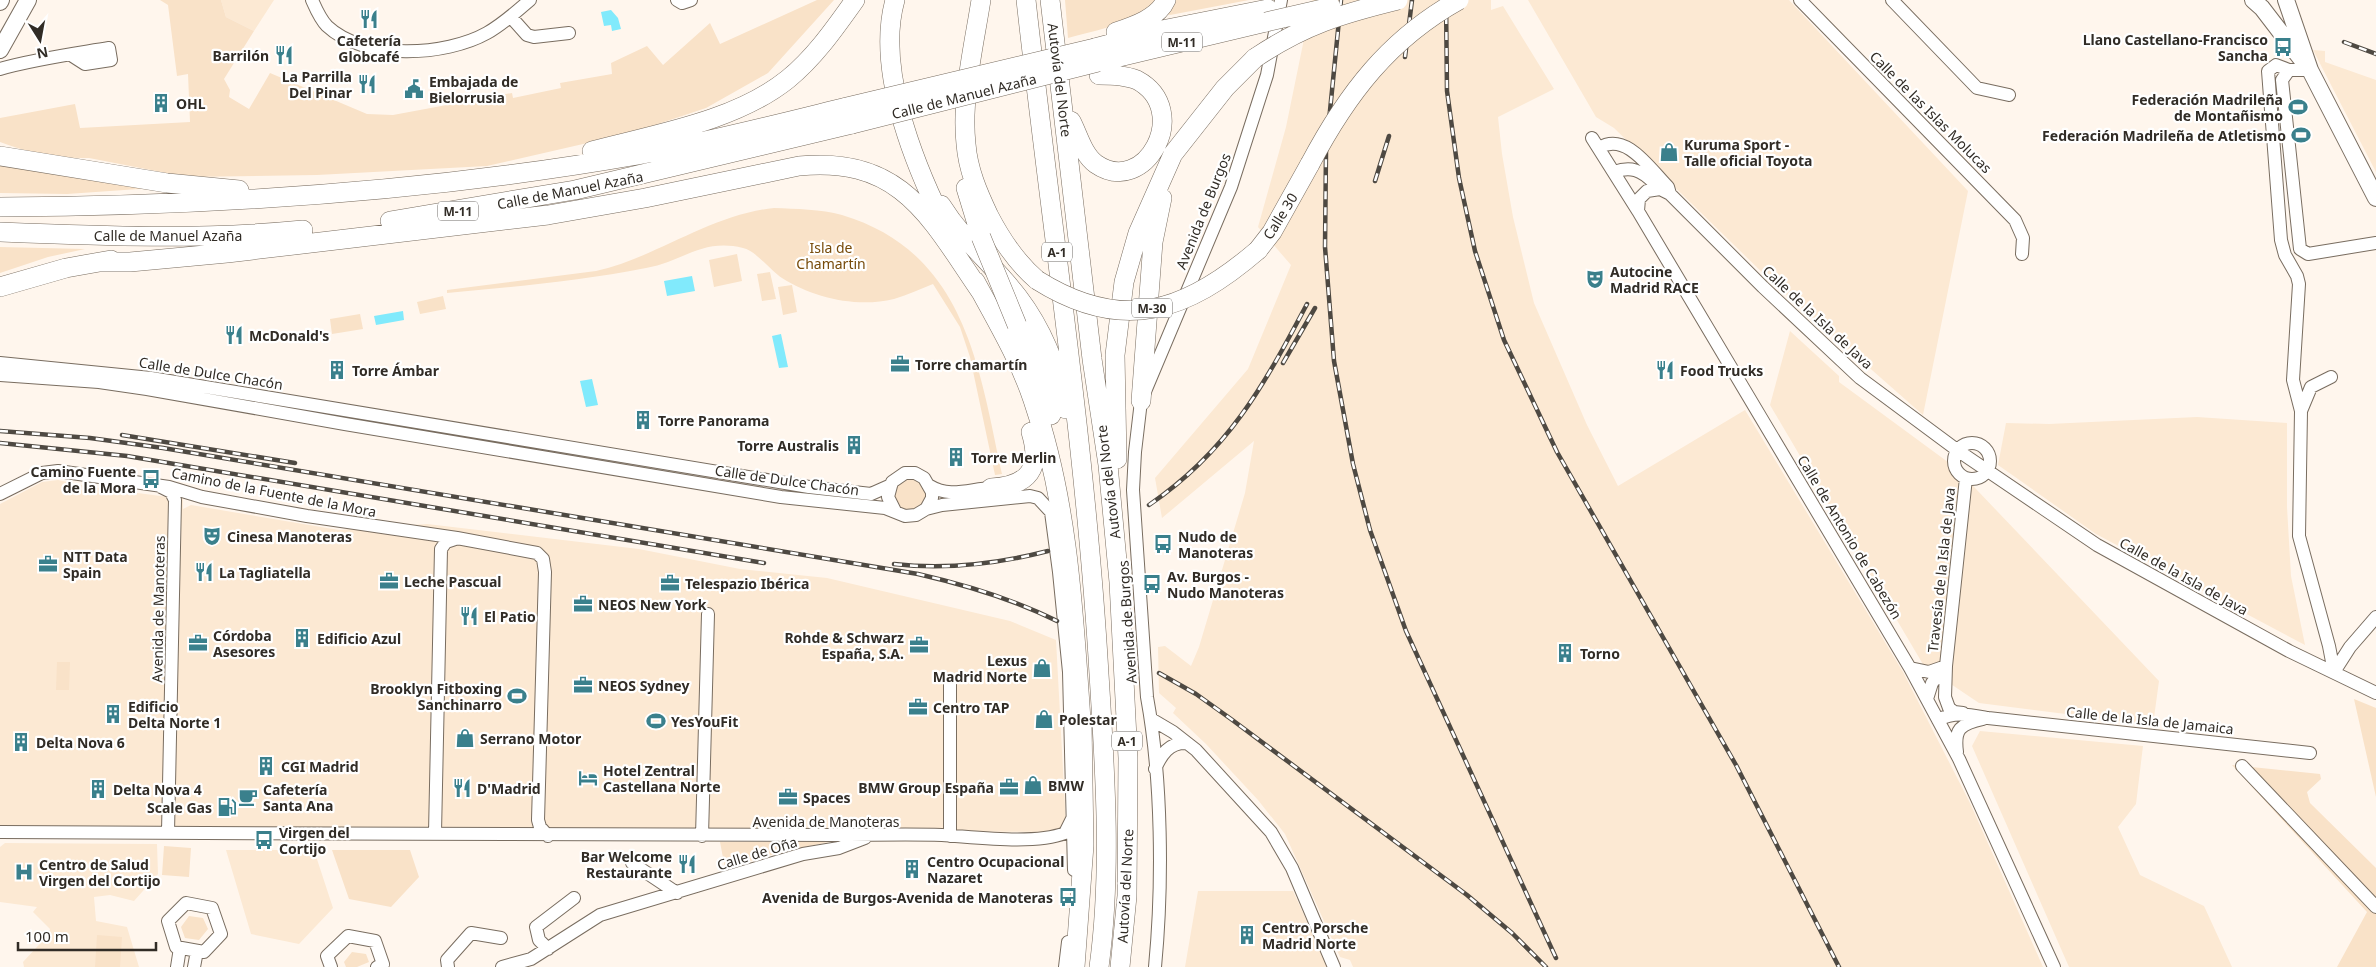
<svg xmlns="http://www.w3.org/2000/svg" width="2376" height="967" viewBox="0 0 2376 967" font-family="'Noto Sans',sans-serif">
	<rect width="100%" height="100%" fill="#fff6ed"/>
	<path fill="#fce9d3" d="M221,0H274L254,31L226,17Z
		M1312,0H1491V10L1503,6L1554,89L1498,117L1502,154L1513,217L1534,303L1587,425L1618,486L1745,410L1903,672L1970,803L2043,967H1353L1350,960L1340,957L1285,834L1258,800L1206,744L1173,713L1176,708L1159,693L1158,647L1165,646L1191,666L1199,647L1245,493L1254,441L1162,518L1155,478L1248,369L1291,265L1258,227L1286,127Z
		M1528,0H1789L1968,191L1923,415L1771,281L1614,128L1596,117Z
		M2313,50L2325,51V62L2376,80V172Z
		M1790,331L1839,376V382L1956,468L2159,681L2153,725L1979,703L1924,666L1770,405Z
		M2197,417L2287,423V507L2291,576L2305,645L2096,534L1998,465L2006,423L2049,424Z
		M58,480L85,486L183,499V509L191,505L339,530L427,524L639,549L740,569L827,578L1010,621L1056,640L1066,825L1059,832L0,828V504L42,482Z
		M1980,731L2143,746L2136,804L2118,827L2140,875L2204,906L2232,967H2069L1972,746Z
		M5,843L157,844L158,874L134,901L110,895L94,897L96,921L127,927L139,967H24L23,962L49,934L50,929L33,912L37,907L0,902V847Z
		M226,850H314L333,908L299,944L251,934Z
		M1198,891H1293L1328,967H1185Z"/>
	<path fill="#f9e2c8" d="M160,0H221L226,17L254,31L224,79L230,90L229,97L249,109L270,73L367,114L393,115L512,93L513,98L561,88L560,83L612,74L611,63L647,46L663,65L710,23L720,44L817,0H834L768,73L706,108L631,133L487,166L317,175L187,177L89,158C59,159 28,153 0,142V118L75,104L80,128L190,122L188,74L177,76L168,5Z
		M1065,0H1156C1135,24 1097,30 1068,38Z
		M1174,0H1249L1170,15L1167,14Z
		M0,162L153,188L67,194L0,193Z
		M774,208C796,209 821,209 842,215C965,252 979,366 1002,474L995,475L970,357L960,327L933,284C920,289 907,295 894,299C857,308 813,298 782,278C771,271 755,250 743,248C702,238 682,262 646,268C580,281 513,287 447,293V290L596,271C658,257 709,215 774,208Z
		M0,247L85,249L48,257L0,273Z
		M737,254L742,281L714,287L709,260Z
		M770,272L776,299L762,301L757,274Z
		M792,285L797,312L783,315L778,287Z
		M443,296L446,309L420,314L417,302Z
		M360,314L363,329L332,334L330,319Z
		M894 494a16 16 0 1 1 32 0a16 16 0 1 1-32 0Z
		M57,662H70L69,690H56Z
		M2354,699L2376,708V797Z
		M2232,765L2320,774L2321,779L2307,792L2310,803L2376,868V967H2337L2367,912Z
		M720,842H829L785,851L725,868Z
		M164,846L191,848L189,877L162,875Z
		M332,850H410L419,877L391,907L349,899Z
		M189,916L203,918L208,929L199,940L185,938L181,927Z
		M97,935L122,937L120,967H95Z
		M352,952L366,954L369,962L357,967H346L344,962Z"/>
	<path fill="#81eafc" d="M611,10L618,18L621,29L612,31L611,25L604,26L601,12Z
		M692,276L695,291L667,296L664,281Z
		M403,311L404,320L376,325L374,316Z
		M781,334L788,367L779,368L772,336Z
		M592,379L598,405L586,407L580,381Z"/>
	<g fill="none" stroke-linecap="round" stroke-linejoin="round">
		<g stroke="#796d60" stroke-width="14">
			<path id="minor" d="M312,0C316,9 320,19 327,26C364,61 446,56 487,33C503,24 516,12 530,0
				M677,0L682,3L691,0
				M1800,0L2015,220L2023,238L2022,254
				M1892,0L1977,88L2009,95
				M511,17L527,35L534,37L569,33
				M0,69C35,59 73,54 109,48L111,60L85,64L71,55
				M2289,70L2282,80L2300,249L2308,254L2376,243
				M1592,138L1638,211L1910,668L1959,759L2054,967
				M1599,148C1626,131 1650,169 1668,187L1670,194
				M1614,172C1631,166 1641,170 1654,183
				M1638,211L1639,199L1647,191L1660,189L1670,194L1763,287L1860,378L1957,450L2097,545L2289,651L2376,693
				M0,363L151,378L809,487L871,494L889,486
				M0,375L99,382L147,389L345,424L781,497L885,508L905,516L916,515L926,509L932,498V492L924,478L915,473H905L892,482L888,497L895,511
				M2331,377L2311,387L2301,411L2299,536L2329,646L2334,672
				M2301,411L2293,380L2299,284L2297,276L2285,255L2281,240L2268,71L2276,65L2289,70H2310
				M1954 461a18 18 0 1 1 36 0a18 18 0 1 1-36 0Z
				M930,486C949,498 970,489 991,488
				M161,487L171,492L175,500L168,832
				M0,494L42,473L58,471L169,487L202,497L307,516L457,538L537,553L543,559L545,572L538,820L540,827L548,836
				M926,509L942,505L1030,496L1038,498L1051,512L1059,572L1069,672L1074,870
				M1910,668L1929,672L1946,666
				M2334,672L2350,647L2376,617
				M1927,699L1932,683L1946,666
				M1963,713L1954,712L1949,708L1945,697L1946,666L1966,478
				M1151,719L1173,732L1196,750L1271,832L1292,868L1334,967
				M1938,720C1954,711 1971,715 1988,718L2310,753
				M1957,752C1954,729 1960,724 1983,719
				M2242,766L2376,907
				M1155,769C1161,755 1169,742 1187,743
				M0,832C278,832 557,836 835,835C871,835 907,834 942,835C975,837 1035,845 1065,833L1074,815
				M435,833L441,549L446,542L455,539
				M702,836L708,614
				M950,836V679
				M632,863L677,893
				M186,903L212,908L221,934L204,952L176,947L168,921Z
				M548,949L539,940L536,927L574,898
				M177,967L180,948
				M194,967L197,951
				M331,967L327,956L348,936L375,941L383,964L377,967
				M448,967L447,960L471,933L501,938
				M502,967L531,959L600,915L803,854L839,848L865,838
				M1065,967L1068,942
				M1155,967C1163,884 1162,779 1147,697L1133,490L1135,452L1141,401L1231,187L1267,75L1281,0"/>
		</g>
		<g stroke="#796d60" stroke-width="18">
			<path id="major" d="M2253,0L2262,8L2305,64
				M2286,0L2310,70L2376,198
				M0,2L1,0
				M0,50L28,0"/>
		</g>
		<g stroke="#796d60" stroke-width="20">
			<path id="highway" d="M895,0C876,68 913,161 943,222
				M981,0C974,45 961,99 966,144C968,170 978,193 989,216C1002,241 1016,262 1037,280
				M1026,0C1051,225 1086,449 1099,674C1105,770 1112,872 1099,967
				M1050,0L1092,359L1108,465L1119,582L1128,758L1127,896L1120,967
				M1116,32C1134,26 1158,18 1166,0
				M1095,48L1162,30L1268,9
				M1098,62L1266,22
				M1071,121C1078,134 1083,155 1096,164C1145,198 1193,110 1137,80C1125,75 1111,75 1099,75
				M592,151C656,134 736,121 788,79C815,57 835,28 855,0
				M0,156L167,183L239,190
				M966,188L981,237
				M941,205C964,242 993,264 1018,297C1043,330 1058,368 1066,409
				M0,207C213,206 427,192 638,155C708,142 778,124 847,107
				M390,221L575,190L852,124
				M0,232C101,236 202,240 303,230
				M1258,250L1272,232L1310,164
				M101,262H130L227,253L548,215L645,198L799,166C902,156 930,218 981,292
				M975,281C996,320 1019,358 1033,400C1070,506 1074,623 1082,734
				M0,287L66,268L111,260
				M1017,325L1032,358L1051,415
				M1141,401L1153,242L1162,198
				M1117,459L1115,355L1124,282L1138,233L1173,154L1225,88L1255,58
				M991,488C1029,486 1042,468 1031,432
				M1075,967L1084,845L1082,722"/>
		</g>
		<use href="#minor" stroke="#fff" stroke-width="12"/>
		<use href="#major" stroke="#fff" stroke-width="16"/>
		<use href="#highway" stroke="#fff" stroke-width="19"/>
		<g stroke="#4e4942" stroke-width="4.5">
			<path id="rail" d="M1341,0L1326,151L1325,247L1334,361L1353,464L1370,530L1406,631L1556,958
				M1446,0L1447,91L1459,178L1475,251L1504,340L1557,452L1736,765L1839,967
				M2344,42L2376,54
				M1405,57L1412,0
				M1375,181L1389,136
				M1283,363L1315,308
				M0,431L90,438L163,448L918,574C966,585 1013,599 1057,621
				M122,435L295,463
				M0,443L127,456L764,563
				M1149,505C1228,451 1263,387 1307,304
				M894,564C946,570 997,564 1048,551
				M1159,673L1196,694L1231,719L1467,895L1512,933L1546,967"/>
		</g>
		<use href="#rail" stroke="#fff" stroke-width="2.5" stroke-dasharray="8" stroke-linecap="butt"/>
		<g stroke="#796d60" stroke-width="20" stroke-linecap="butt">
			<path id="highway-bridge" d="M1266,22L1331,7
				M1255,58C1304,25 1341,14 1398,0
				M847,107L1095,48
				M852,124L1098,62
				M1310,164C1347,94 1389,39 1459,0
				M981,237L1017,325
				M1037,280C1123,334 1186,312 1258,250"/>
		</g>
		<use href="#highway-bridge" stroke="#fff" stroke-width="19"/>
	</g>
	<defs>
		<g id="restaurant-bare" transform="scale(1.5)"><path d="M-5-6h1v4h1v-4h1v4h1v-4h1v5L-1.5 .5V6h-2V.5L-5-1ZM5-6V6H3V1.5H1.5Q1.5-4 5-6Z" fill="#3a808c" stroke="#fff" stroke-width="2.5" paint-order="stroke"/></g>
		<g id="bus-bare" transform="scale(1.5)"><path d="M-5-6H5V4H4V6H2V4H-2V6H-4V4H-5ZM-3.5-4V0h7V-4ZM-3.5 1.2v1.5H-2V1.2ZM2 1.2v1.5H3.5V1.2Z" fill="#3a808c" stroke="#fff" stroke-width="2.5" paint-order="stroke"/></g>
		<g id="civic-bare" transform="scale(1.5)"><path d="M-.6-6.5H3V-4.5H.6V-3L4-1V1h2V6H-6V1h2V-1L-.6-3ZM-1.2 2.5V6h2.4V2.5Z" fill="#3a808c" stroke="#fff" stroke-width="2.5" paint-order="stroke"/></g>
		<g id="building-bare" transform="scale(1.5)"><path d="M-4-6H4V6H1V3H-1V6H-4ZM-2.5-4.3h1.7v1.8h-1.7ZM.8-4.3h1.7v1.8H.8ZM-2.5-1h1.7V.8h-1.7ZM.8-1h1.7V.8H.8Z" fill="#3a808c" stroke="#fff" stroke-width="2.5" paint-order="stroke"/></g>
		<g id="stadium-bare" transform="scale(1.5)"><path d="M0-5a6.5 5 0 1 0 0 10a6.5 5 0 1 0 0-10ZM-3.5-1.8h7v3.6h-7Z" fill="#3a808c" stroke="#fff" stroke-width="2.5" paint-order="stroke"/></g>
		<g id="shop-bare" transform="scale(1.5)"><path d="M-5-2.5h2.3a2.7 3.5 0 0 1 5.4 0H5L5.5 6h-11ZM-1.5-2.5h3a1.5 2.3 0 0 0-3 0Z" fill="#3a808c" stroke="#fff" stroke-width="2.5" paint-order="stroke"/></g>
		<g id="theatre-bare" transform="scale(1.5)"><path d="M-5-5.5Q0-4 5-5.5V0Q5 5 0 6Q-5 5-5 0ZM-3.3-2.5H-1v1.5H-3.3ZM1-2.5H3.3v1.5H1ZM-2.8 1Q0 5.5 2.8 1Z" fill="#3a808c" stroke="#fff" stroke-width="2.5" paint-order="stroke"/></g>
		<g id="office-bare" transform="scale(1.5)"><path d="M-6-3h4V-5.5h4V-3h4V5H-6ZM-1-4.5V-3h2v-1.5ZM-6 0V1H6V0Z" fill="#3a808c" stroke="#fff" stroke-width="2.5" paint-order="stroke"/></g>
		<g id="hotel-bare" transform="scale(1.5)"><path d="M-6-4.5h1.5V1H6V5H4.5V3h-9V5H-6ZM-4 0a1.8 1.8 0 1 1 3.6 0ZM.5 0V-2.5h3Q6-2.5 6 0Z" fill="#3a808c" stroke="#fff" stroke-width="2.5" paint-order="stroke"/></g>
		<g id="cafe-bare" transform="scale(1.5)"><path d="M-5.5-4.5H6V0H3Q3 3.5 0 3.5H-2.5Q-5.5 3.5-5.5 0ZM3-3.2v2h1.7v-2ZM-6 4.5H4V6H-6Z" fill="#3a808c" stroke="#fff" stroke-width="2.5" paint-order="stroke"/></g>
		<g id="fuel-bare" transform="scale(1.5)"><path d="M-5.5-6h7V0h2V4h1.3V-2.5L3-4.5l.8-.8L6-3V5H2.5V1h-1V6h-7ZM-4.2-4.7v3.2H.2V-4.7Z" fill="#3a808c" stroke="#fff" stroke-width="2.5" paint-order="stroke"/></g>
		<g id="hospital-bare" transform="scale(1.5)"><path d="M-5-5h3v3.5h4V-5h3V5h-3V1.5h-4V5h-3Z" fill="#3a808c" stroke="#fff" stroke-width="2.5" paint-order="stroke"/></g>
	</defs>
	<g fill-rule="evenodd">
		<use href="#restaurant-bare" x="369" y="19"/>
		<use href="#bus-bare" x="2283" y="47"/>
		<use href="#restaurant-bare" x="284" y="55"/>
		<use href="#restaurant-bare" x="367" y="84"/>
		<use href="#civic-bare" x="414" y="89"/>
		<use href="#building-bare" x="161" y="103"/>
		<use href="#stadium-bare" x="2298" y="107"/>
		<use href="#stadium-bare" x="2301" y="135"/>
		<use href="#shop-bare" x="1669" y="152"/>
		<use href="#theatre-bare" x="1595" y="279"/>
		<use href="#restaurant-bare" x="234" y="335"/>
		<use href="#office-bare" x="900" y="364"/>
		<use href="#building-bare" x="337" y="370"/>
		<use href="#restaurant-bare" x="1665" y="370"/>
		<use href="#building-bare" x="643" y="420"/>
		<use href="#building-bare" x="854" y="445"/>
		<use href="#building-bare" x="956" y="457"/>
		<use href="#bus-bare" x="151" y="479"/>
		<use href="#theatre-bare" x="212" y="536"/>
		<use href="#bus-bare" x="1163" y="544"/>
		<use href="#office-bare" x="48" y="564"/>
		<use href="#restaurant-bare" x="204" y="572"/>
		<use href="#office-bare" x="389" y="581"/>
		<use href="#office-bare" x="670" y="583"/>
		<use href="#bus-bare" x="1152" y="584"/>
		<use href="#office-bare" x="583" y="604"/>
		<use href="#restaurant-bare" x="469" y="616"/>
		<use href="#building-bare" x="302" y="638"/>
		<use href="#office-bare" x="198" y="643"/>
		<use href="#office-bare" x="919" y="645"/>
		<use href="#building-bare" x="1565" y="653"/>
		<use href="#shop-bare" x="1042" y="668"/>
		<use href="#office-bare" x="583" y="685"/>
		<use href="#stadium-bare" x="517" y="696"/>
		<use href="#office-bare" x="918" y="707"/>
		<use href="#building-bare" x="113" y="714"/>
		<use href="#shop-bare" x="1044" y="719"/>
		<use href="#stadium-bare" x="656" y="721"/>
		<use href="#shop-bare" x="465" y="738"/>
		<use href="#building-bare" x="21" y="742"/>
		<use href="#building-bare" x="266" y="766"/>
		<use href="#hotel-bare" x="588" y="778"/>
		<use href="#shop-bare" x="1033" y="785"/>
		<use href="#office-bare" x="1009" y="787"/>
		<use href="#restaurant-bare" x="462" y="788"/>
		<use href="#building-bare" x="98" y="789"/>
		<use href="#cafe-bare" x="248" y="797"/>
		<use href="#office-bare" x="788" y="797"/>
		<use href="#fuel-bare" x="227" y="807"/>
		<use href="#bus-bare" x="264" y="840"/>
		<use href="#restaurant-bare" x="687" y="864"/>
		<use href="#building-bare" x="912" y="869"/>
		<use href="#hospital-bare" x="24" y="872"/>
		<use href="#bus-bare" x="1068" y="897"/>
		<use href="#building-bare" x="1247" y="935"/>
	</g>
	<g text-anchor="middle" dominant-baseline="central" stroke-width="4.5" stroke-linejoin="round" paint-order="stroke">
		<g fill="#fff" stroke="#6f6b67" stroke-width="1">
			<rect x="1162" y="32.5" width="40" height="19" rx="4"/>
			<rect x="438" y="201.5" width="40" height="19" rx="4"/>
			<rect x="1042" y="242.5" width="30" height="19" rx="4"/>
			<rect x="1132" y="298.5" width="40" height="19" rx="4"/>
			<rect x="1112" y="731.5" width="30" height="19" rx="4"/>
		</g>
		<g font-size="12" font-weight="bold" fill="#312c26">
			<text x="1182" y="42">M-11</text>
			<text x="458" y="211">M-11</text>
			<text x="1057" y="252">A-1</text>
			<text x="1152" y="308">M-30</text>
			<text x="1127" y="741">A-1</text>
		</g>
		<g font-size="14" font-weight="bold" fill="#312c26" stroke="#fff" text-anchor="start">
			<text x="2268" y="39" text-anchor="end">Llano Castellano-Francisco<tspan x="2268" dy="16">Sancha</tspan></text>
			<text x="369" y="40" text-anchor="middle">Cafetería<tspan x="369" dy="16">Globcafé</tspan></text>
			<text x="269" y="55" text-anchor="end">Barrilón</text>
			<text x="352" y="76" text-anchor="end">La Parrilla<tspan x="352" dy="16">Del Pinar</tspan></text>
			<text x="429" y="81">Embajada de<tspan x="429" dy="16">Bielorrusia</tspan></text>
			<text x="2283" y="99" text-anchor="end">Federación Madrileña<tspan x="2283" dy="16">de Montañismo</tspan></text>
			<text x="176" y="103">OHL</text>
			<text x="2286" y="135" text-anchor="end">Federación Madrileña de Atletismo</text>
			<text x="1684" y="144">Kuruma Sport -<tspan x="1684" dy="16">Talle oficial Toyota</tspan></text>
			<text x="1610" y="271">Autocine<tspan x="1610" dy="16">Madrid RACE</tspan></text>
			<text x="249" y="335">McDonald's</text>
			<text x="915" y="364">Torre chamartín</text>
			<text x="352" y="370">Torre Ámbar</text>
			<text x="1680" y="370">Food Trucks</text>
			<text x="658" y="420">Torre Panorama</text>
			<text x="839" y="445" text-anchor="end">Torre Australis</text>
			<text x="971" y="457">Torre Merlin</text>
			<text x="136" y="471" text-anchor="end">Camino Fuente<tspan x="136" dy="16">de la Mora</tspan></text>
			<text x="227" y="536">Cinesa Manoteras</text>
			<text x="1178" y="536">Nudo de<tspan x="1178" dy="16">Manoteras</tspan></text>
			<text x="63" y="556">NTT Data<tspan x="63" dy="16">Spain</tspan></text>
			<text x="219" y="572">La Tagliatella</text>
			<text x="1167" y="576">Av. Burgos -<tspan x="1167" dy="16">Nudo Manoteras</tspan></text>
			<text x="404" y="581">Leche Pascual</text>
			<text x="685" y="583">Telespazio Ibérica</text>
			<text x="598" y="604">NEOS New York</text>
			<text x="484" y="616">El Patio</text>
			<text x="213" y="635">Córdoba<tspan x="213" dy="16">Asesores</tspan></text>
			<text x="904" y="637" text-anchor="end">Rohde &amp; Schwarz<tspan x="904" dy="16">España, S.A.</tspan></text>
			<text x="317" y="638">Edificio Azul</text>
			<text x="1580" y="653">Torno</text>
			<text x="1027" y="660" text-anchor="end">Lexus<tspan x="1027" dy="16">Madrid Norte</tspan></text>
			<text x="598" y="685">NEOS Sydney</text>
			<text x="502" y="688" text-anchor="end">Brooklyn Fitboxing<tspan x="502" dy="16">Sanchinarro</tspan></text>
			<text x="128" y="706">Edificio<tspan x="128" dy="16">Delta Norte 1</tspan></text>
			<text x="933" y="707">Centro TAP</text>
			<text x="1059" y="719">Polestar</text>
			<text x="671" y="721">YesYouFit</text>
			<text x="480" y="738">Serrano Motor</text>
			<text x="36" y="742">Delta Nova 6</text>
			<text x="281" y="766">CGI Madrid</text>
			<text x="603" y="770">Hotel Zentral<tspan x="603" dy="16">Castellana Norte</tspan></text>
			<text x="1048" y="785">BMW</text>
			<text x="994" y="787" text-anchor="end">BMW Group España</text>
			<text x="477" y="788">D'Madrid</text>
			<text x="113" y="789">Delta Nova 4</text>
			<text x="263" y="789">Cafetería<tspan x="263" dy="16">Santa Ana</tspan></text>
			<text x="803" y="797">Spaces</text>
			<text x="212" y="807" text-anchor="end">Scale Gas</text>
			<text x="279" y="832">Virgen del<tspan x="279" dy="16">Cortijo</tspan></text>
			<text x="672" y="856" text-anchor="end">Bar Welcome<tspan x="672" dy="16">Restaurante</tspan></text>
			<text x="927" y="861">Centro Ocupacional<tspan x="927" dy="16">Nazaret</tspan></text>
			<text x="39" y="864">Centro de Salud<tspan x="39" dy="16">Virgen del Cortijo</tspan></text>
			<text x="1053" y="897" text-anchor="end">Avenida de Burgos-Avenida de Manoteras</text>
			<text x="1262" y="927">Centro Porsche<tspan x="1262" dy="16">Madrid Norte</tspan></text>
		</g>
		<g font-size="14" fill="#312c26" stroke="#fff">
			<text transform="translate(1060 80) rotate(83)">Autovía del Norte</text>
			<text transform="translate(964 96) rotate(-14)">Calle de Manuel Azaña</text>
			<text transform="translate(1931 112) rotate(45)">Calle de las Islas Molucas</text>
			<text transform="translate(570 190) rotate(-11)">Calle de Manuel Azaña</text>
			<text transform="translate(1203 211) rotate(-68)">Avenida de Burgos</text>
			<text transform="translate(1280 216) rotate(-58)">Calle 30</text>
			<text x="168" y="235">Calle de Manuel Azaña</text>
			<text transform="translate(1818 317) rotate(43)">Calle de la Isla de Java</text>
			<text transform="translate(211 373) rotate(9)">Calle de Dulce Chacón</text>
			<text transform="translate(787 480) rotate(8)">Calle de Dulce Chacón</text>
			<text transform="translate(1108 482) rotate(-97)">Autovía del Norte</text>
			<text transform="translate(274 492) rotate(11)">Camino de la Fuente de la Mora</text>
			<text transform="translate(1850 537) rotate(59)">Calle de Antonio de Cabezón</text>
			<text transform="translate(1941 570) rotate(-84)">Travesía de la Isla de Java</text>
			<text transform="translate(2184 576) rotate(29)">Calle de la Isla de Java</text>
			<text transform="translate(158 609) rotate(-89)">Avenida de Manoteras</text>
			<text transform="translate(1127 622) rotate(-94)">Avenida de Burgos</text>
			<text transform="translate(2150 720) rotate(6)">Calle de la Isla de Jamaica</text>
			<text x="826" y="821">Avenida de Manoteras</text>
			<text transform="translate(757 853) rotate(-17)">Calle de Oña</text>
			<text transform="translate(1125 886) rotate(-87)">Autovía del Norte</text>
		</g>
		<g font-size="14" fill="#774b0a" stroke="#fff">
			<text x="831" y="247">Isla de<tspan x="831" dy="16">Chamartín</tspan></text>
		</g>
	</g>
	<g transform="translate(40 40) rotate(169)" stroke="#ffffff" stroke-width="4" paint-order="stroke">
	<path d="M0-4L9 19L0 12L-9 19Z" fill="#312c26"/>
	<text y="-8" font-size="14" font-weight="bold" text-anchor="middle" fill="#312c26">N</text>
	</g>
	<path d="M18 942v8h138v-8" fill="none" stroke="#312c26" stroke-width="2.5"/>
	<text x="25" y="942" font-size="15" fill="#312c26" stroke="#ffffff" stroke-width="4" paint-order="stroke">100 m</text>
</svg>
